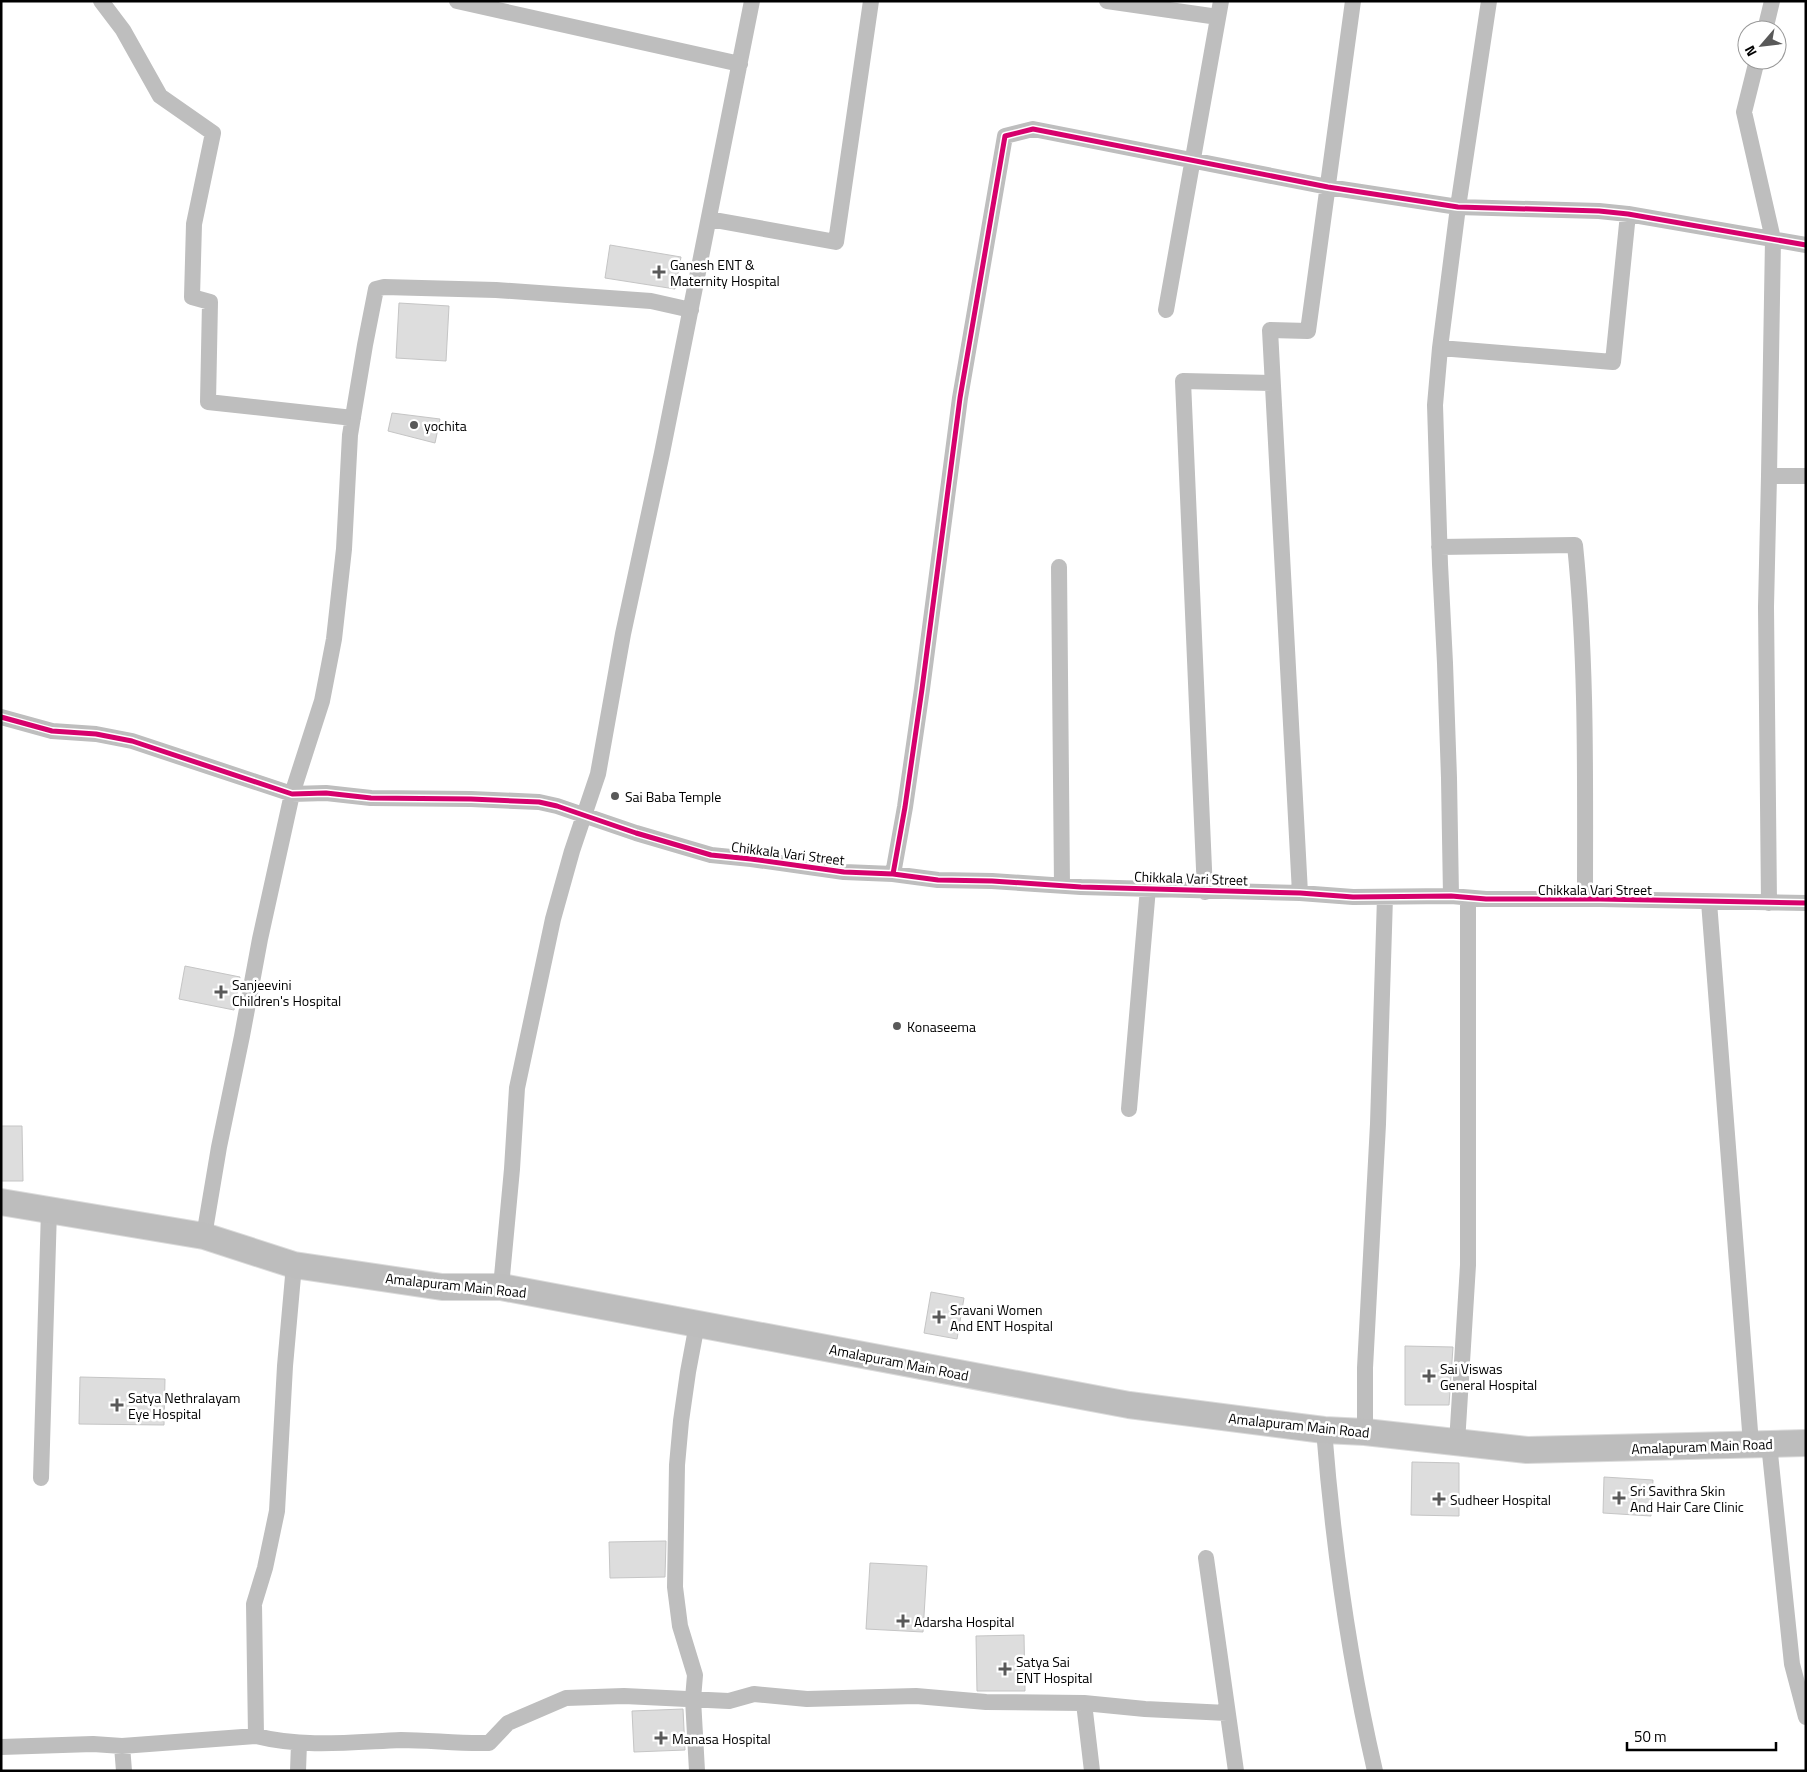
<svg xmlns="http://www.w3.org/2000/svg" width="1807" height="1772" viewBox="0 0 1807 1772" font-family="'Titillium Web',sans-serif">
	<rect width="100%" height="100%" fill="#fff"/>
	<path fill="#ddd" stroke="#c5c5c5" d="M610,245L681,257L675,289L605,278Z
		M399,303L449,306L446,361L396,358Z
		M392,413L440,419L435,443L388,431Z
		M185,966L240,977L234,1010L179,999Z
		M1,1126H22L23,1181H1Z
		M931,1292L964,1298L957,1339L924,1333Z
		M1405,1346L1453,1347L1449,1405H1405Z
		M80,1377L165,1379L164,1425L79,1424Z
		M1412,1462L1459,1463V1516L1411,1515Z
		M1604,1477L1653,1480L1651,1516L1603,1513Z
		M666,1541L665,1577L610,1578L609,1542Z
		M870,1563L927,1566L923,1632L866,1629Z
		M1024,1635L1025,1691H977L976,1636Z
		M683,1709L685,1750L634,1752L632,1711Z"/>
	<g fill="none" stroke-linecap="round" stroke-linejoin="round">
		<g stroke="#dbdbdb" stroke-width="28">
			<path id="trunk" d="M1,1202L204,1236L294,1265L442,1287H501L1129,1405L1324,1430L1365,1432L1527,1450L1806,1443"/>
		</g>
		<path stroke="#bebebe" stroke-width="16" d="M101,1L123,30L160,96L213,133L194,224L192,297L210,302L208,402L353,418
			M457,1L740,64
			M1107,1L1218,17
			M1765,30L1772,1
			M1757,60L1744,112L1773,239L1769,476H1806
			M709,219L836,242L871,1
			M1166,310L1221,1
			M1440,348L1613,362L1628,214
			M1769,476L1766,607L1769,903
			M1439,547L1575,545C1587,662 1585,782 1585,899
			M1059,567L1062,886
			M1,717L52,731L96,734L132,741L292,794L326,793L371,798L471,799L539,802L557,806L636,833L711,855L751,859L844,872L893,874L938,880L992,881L1081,887L1300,893L1353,897L1451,896L1486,899H1600L1806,903
			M893,874L905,807L922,689L960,398L1005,136L1033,129L1328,187L1458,207L1599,211L1628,214L1806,245
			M1205,892L1183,381L1272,383
			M1300,893L1270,330L1308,331L1353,1
			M1451,896L1449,778L1445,663L1440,564L1435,405L1440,348L1458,207L1489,1
			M1709,902L1751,1444
			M1129,1109L1148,888
			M204,1236L219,1147L242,1036L260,939L292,794L322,701L334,639L344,549L350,435L365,345L376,289L384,287L496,290L651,301L691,310
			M501,1287L512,1169L517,1088L553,919L572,851L598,774L623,634L662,453L752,1
			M697,1324L688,1372L681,1421L677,1465L675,1587L680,1626L695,1675L693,1699L697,1771
			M1324,1430C1333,1544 1349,1659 1375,1771
			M1365,1432V1368L1378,1124L1385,897
			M1457,1443L1468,1265V899
			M1769,1444L1792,1664L1806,1717
			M41,1478L49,1210
			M1206,1558L1236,1771
			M1084,1703L1092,1771
			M256,1736C304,1748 352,1742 401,1740C430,1740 459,1744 489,1743L508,1723L566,1698L624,1696L729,1701L754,1694L807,1699L916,1696L986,1702L1084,1703L1145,1709L1227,1713
			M122,1746L124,1771
			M1,1747L93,1744L122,1746L256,1736L254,1604L265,1568L277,1511L285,1366L294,1265
			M298,1771L299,1743"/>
		<use href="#trunk" stroke="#bdbdbd" stroke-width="26"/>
		<g stroke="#fff" stroke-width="8">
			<path id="cycleway" d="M1,717L52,731L96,734L132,741L292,794L326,793L371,798L471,799L539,802L557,806L636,833L711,855L751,859L844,872L893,874L938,880L992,881L1081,887L1300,893L1353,897L1451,896L1486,899H1600L1806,903
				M893,874L905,807L922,689L960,398L1005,136L1033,129L1328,187L1458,207L1599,211L1628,214L1806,245"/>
		</g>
		<use href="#cycleway" stroke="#d6006c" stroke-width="5"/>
	</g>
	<g fill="#595959" stroke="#fff" stroke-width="2">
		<path d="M656.5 264.5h5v5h5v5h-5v5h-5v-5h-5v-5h5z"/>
		<circle cx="414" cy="425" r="5"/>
		<circle cx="615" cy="796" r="5"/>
		<path d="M218.5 984.5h5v5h5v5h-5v5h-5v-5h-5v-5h5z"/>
		<circle cx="897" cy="1026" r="5"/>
		<path d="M936.5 1309.5h5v5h5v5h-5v5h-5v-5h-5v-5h5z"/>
		<path d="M1426.5 1368.5h5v5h5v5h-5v5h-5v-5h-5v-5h5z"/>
		<path d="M114.5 1397.5h5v5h5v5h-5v5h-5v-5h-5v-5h5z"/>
		<path d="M1616.5 1490.5h5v5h5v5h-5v5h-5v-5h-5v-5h5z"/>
		<path d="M1436.5 1491.5h5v5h5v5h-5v5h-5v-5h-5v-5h5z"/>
		<path d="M900.5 1613.5h5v5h5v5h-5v5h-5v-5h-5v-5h5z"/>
		<path d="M1002.5 1661.5h5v5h5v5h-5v5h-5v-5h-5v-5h5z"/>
		<path d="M658.5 1730.5h5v5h5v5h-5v5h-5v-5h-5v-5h5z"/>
	</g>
	<g text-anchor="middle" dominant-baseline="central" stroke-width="5" stroke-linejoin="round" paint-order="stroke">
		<g font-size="14" fill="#000" stroke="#fff" text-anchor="start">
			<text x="670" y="264">Ganesh ENT &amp;<tspan x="670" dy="16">Maternity Hospital</tspan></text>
			<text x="424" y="425">yochita</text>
			<text x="625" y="796">Sai Baba Temple</text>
			<text x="232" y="984">Sanjeevini<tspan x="232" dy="16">Children's Hospital</tspan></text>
			<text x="907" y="1026">Konaseema</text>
			<text x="950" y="1309">Sravani Women<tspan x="950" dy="16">And ENT Hospital</tspan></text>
			<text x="1440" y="1368">Sai Viswas<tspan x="1440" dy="16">General Hospital</tspan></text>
			<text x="128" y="1397">Satya Nethralayam<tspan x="128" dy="16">Eye Hospital</tspan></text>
			<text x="1630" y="1490">Sri Savithra Skin<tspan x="1630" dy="16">And Hair Care Clinic</tspan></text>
			<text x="1450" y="1499">Sudheer Hospital</text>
			<text x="914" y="1621">Adarsha Hospital</text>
			<text x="1016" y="1661">Satya Sai<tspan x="1016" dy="16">ENT Hospital</tspan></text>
			<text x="672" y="1738">Manasa Hospital</text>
		</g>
		<g font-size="14" fill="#000" stroke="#fff">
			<text transform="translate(788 853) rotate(7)">Chikkala Vari Street</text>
			<text transform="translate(1191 878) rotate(2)">Chikkala Vari Street</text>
			<text x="1595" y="889">Chikkala Vari Street</text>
			<text transform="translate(456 1285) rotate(6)">Amalapuram Main Road</text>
			<text transform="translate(899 1362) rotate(11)">Amalapuram Main Road</text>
			<text transform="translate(1299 1425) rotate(6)">Amalapuram Main Road</text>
			<text transform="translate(1702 1446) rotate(-2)">Amalapuram Main Road</text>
		</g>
	</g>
	<rect width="1807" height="1772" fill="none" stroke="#000000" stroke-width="5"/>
	<g transform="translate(1762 45) rotate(242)"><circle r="24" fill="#ffffff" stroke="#999999"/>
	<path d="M0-4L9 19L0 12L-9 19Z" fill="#595959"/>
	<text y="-8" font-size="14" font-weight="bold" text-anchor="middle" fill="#000000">N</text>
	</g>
	<path d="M1627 1742v8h149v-8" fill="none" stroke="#000000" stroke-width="2.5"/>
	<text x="1634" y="1742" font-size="15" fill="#000000" stroke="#ffffff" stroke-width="4" paint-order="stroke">50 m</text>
</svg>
